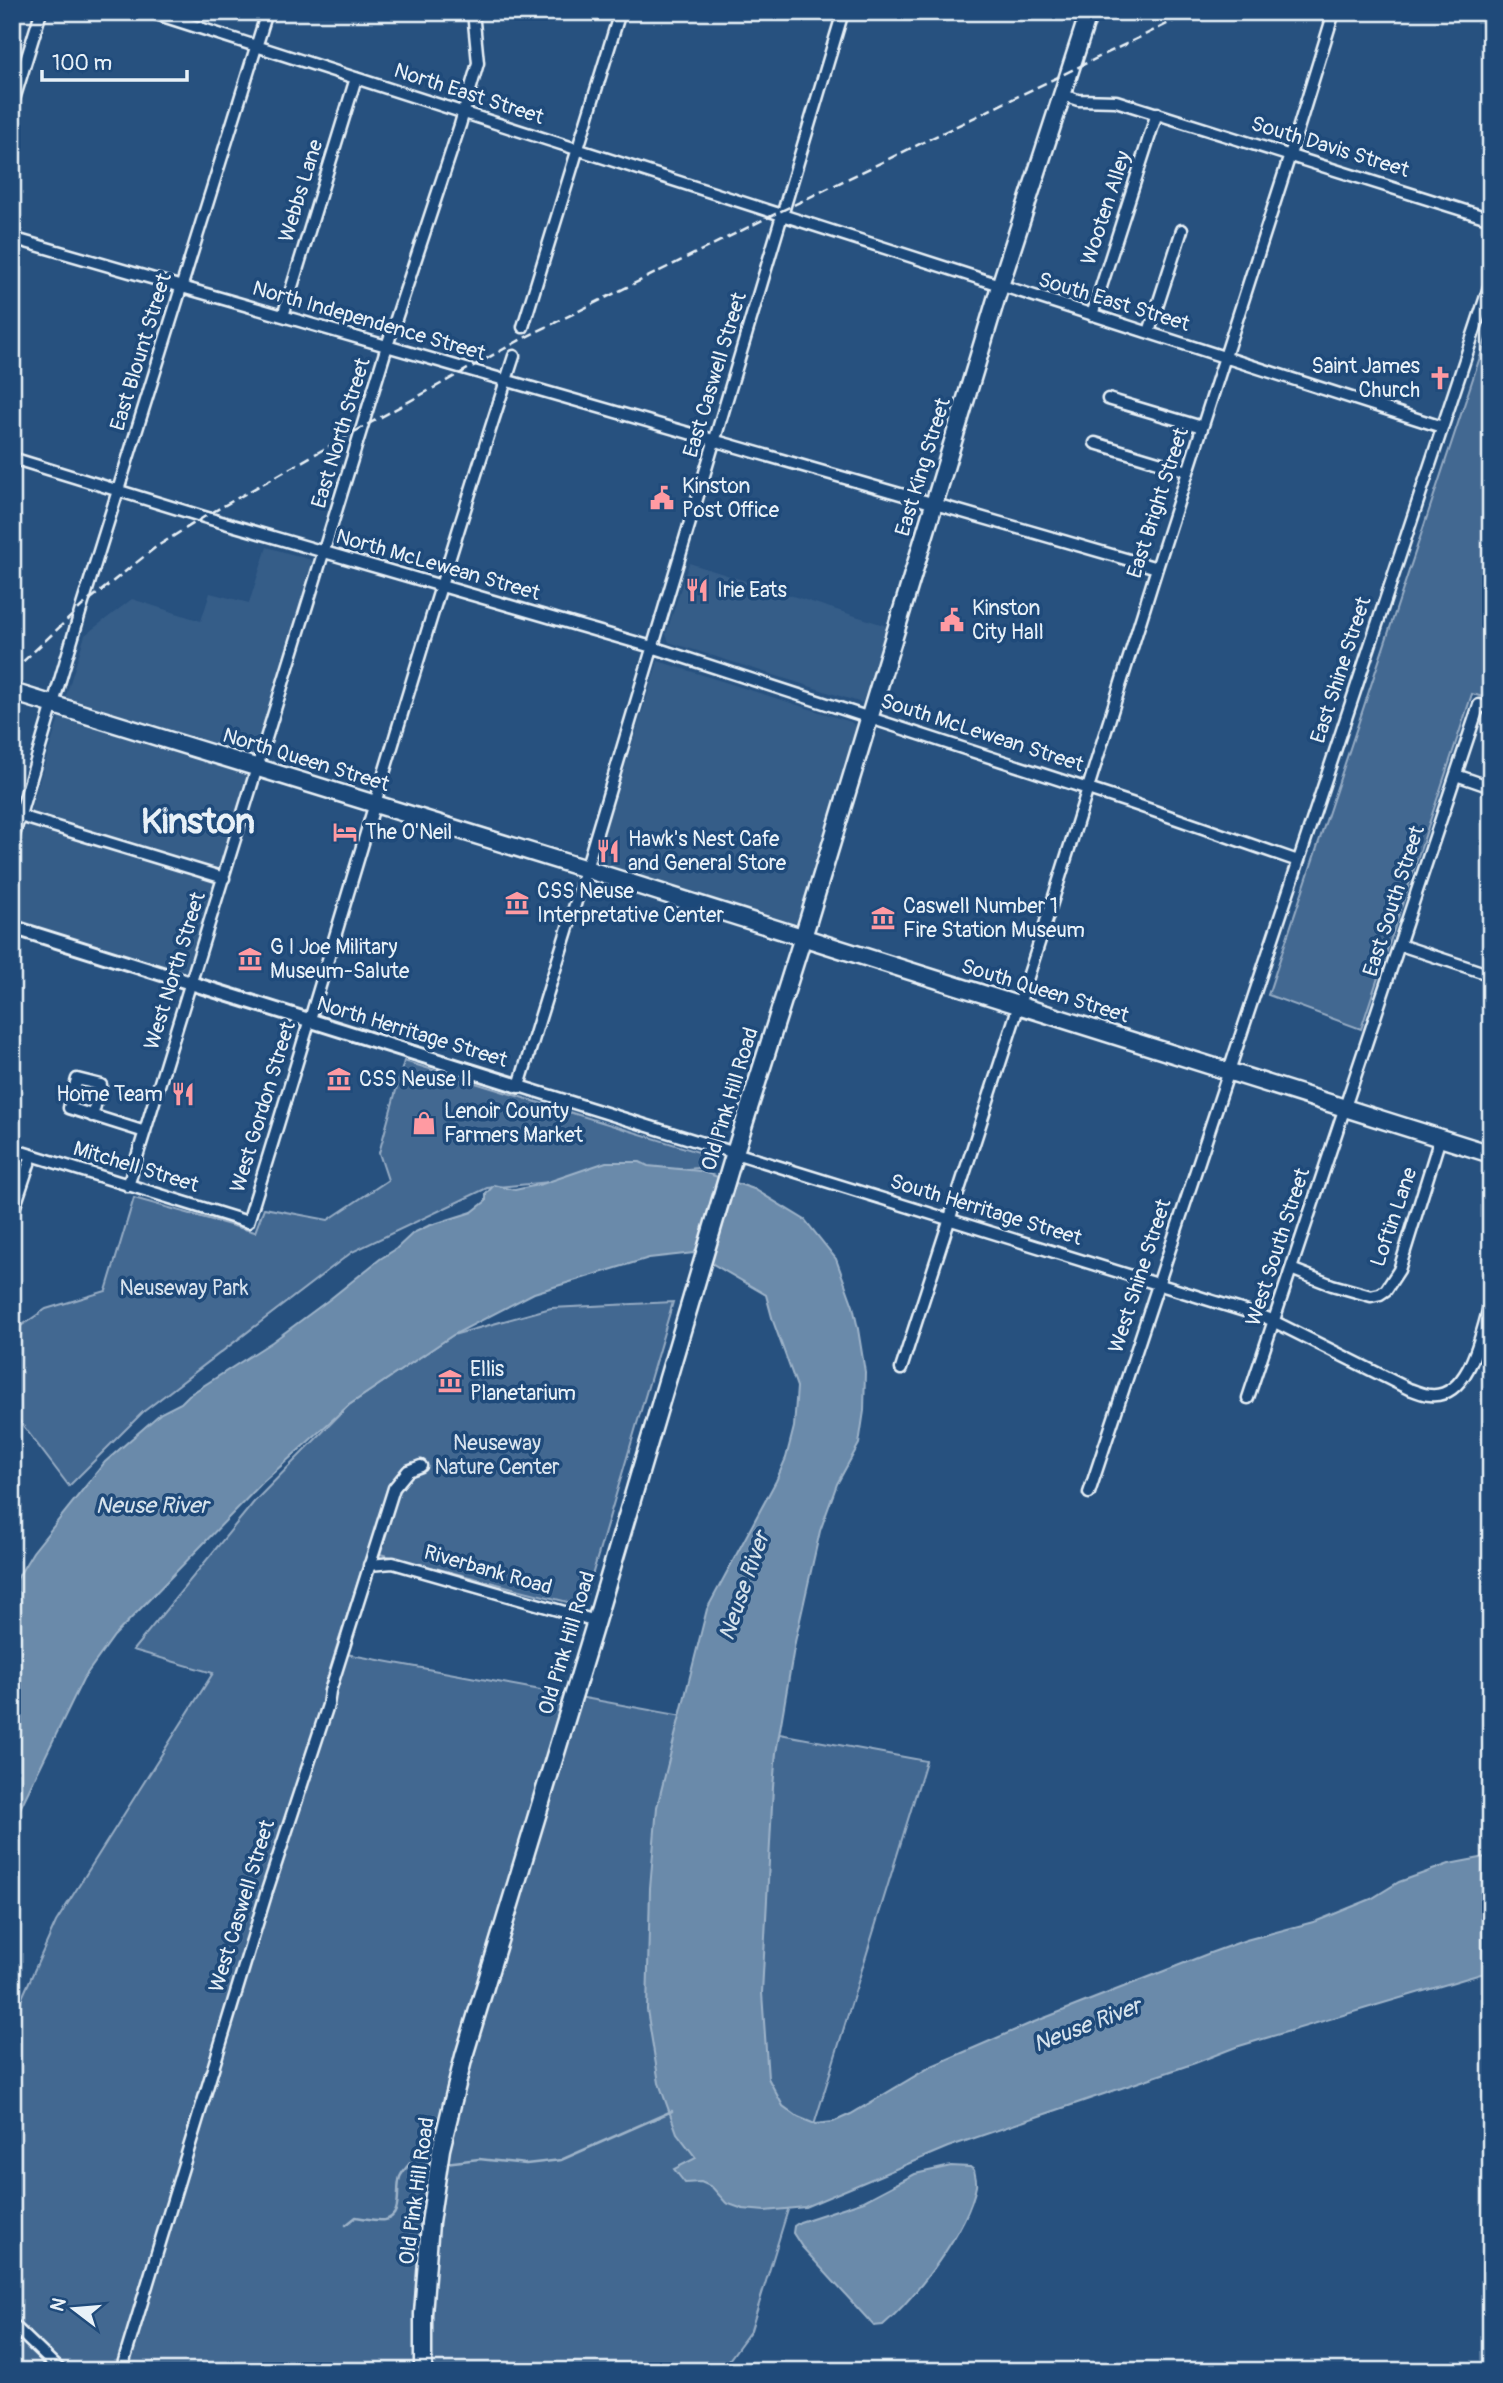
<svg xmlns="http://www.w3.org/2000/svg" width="1503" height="2383" viewBox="0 0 1503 2383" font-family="Pangolin,sans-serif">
	<rect width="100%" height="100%" fill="#27517f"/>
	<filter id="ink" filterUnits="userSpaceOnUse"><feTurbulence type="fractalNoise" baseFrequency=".0143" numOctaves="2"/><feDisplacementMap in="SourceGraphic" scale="14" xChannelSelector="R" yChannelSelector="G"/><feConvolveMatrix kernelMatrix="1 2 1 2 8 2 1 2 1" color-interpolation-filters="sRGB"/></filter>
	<g filter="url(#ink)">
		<path fill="#355d88" d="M267,547L315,561L187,973L12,920V868L85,635L132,599L201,621L210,593L249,603Z
			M689,563L887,626L862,703L669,642L666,634Z
			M658,661L851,722L856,727L798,919L794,925L790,926L598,866L596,860Z"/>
		<path fill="#436891" stroke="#96acc4" stroke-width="2" d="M1491,324V699L1472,694L1361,1029L1268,995Z
			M404,1061L705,1154L698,1168L487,1188L352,1252L143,1412L69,1486L12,1411V1332L46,1309L106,1291L134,1198L255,1232L264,1208L328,1220L388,1180L379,1153Z
			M673,1302L583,1606L368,1551L335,1652L926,1761L751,2330L721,2371H12V2020L56,1922L213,1673L133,1650L254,1502L349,1405L453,1335L551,1308Z"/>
		<path fill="#6b8aaa" stroke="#9db3c9" stroke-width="2" d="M606,1162H640L648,1166L700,1171L754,1189L805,1220L836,1259L853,1306L858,1329L865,1372L864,1411L859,1444L837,1484L820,1531L795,1642L776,1753L773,1787L762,1993L768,2078L783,2106L798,2117L815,2124L833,2122L851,2114L932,2066L1029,2024L1210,1953L1246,1940L1317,1921L1371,1899L1399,1882L1449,1864L1491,1856V1971L1236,2047L1195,2063L948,2147L805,2207L765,2211L743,2209L726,2203L712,2187L701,2182L685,2183L674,2169L696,2158L677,2133L659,2083L647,2010L650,1888L657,1807L707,1609L776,1481L786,1458L794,1427L797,1387L773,1321L766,1295L694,1253L649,1258L534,1293L453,1335L349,1405L263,1482L114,1636L83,1679L12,1825V1587L33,1552L105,1462L161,1413L181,1403L189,1395L272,1342L330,1299L380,1259L396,1249L413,1233L428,1226L472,1212L486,1201V1194L494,1185L515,1190L542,1184Z
			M951,2166L970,2167L974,2170C975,2175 977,2181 976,2186C968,2229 916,2297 883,2325L874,2326L802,2247L793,2233L794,2226L800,2222L864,2201L915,2174Z"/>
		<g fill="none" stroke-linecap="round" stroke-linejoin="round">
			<path stroke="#9db3c9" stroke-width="2.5" d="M445,2163L479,2159L526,2164L561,2160L672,2111
				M346,2225L356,2217C364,2218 376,2221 384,2220C404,2217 395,2190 400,2177C402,2172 407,2167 410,2163L431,2164"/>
			<g stroke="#e8f1f8" stroke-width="15">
				<path id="minor" d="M150,12L1442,427
					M843,12L586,869L519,1086L1267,1318L1409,1389C1416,1391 1424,1395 1430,1395C1471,1399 1482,1329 1491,1300
					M1063,95L1078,100L1116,101L1491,219
					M12,106L41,12
					M12,238L1157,568
					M1092,315L1157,113
					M283,316L356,78
					M523,327L620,12
					M1149,332L1182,230
					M1108,399L1202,427
					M1095,443L1188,471
					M12,458L204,517L652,647L1131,803L1298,861
					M1456,775L1491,787
					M20,816L224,878
					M12,842L82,606L267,12
					M1400,945L1491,975
					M92,1116L101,1085L77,1079L69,1108C95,1116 120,1124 145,1132
					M12,1149L248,1222C338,933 420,643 514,356
					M128,1186L387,346L460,125L478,63L473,12
					M12,1215L32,1155
					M1291,1269L1332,1285L1371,1296L1380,1294L1386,1290L1399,1270L1440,1138
					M901,1369L1051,906L1157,568L1290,155L1334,12
					M1248,1398L1479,705L1491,709
					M1089,1493L1491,281
					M369,1565L393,1563L596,1621
					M12,2324L61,2371
					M121,2371L267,1891L328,1705L330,1691L394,1488L408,1471L421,1466"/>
			</g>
			<g stroke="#e8f1f8" stroke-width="18">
				<path id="tertiary" d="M12,927L519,1086"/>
			</g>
			<g stroke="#e8f1f8" stroke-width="21">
				<path id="primary" d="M12,692L586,869L1491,1154"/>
			</g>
			<g stroke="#e8f1f8" stroke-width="21">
				<path id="trunk" d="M423,2371V2314L430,2223L441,2149L464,2056L596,1621L732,1162L808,921L1000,286L1089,12"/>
			</g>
			<use href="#minor" stroke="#1f4a7a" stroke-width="10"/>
			<use href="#tertiary" stroke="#1f4a7a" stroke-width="12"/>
			<use href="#primary" stroke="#1f4a7a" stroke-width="16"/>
			<use href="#trunk" stroke="#1f4a7a" stroke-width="16"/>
			<path stroke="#e8f1f8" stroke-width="2.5" stroke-dasharray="10 5" stroke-linecap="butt" d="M12,672L82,606L156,547L204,517L363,427L522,339L775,214L1192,12"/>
		</g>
	</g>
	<defs>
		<g id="church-bare" transform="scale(1.89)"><path d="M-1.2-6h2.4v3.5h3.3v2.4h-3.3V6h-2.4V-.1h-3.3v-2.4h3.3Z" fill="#ff9aa2" stroke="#1f4a7a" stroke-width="2.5" paint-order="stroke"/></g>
		<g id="civic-bare" transform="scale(1.89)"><path d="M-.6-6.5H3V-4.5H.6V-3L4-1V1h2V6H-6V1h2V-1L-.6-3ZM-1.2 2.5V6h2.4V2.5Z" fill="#ff9aa2" stroke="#1f4a7a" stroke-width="2.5" paint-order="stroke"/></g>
		<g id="restaurant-bare" transform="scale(1.89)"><path d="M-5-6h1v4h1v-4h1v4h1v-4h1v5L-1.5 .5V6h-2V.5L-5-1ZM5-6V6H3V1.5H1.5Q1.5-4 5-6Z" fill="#ff9aa2" stroke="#1f4a7a" stroke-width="2.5" paint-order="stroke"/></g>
		<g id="hotel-bare" transform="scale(1.89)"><path d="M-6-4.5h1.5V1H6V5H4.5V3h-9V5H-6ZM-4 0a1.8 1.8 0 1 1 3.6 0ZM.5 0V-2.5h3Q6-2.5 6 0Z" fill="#ff9aa2" stroke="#1f4a7a" stroke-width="2.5" paint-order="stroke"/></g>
		<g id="museum-bare" transform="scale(1.89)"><path d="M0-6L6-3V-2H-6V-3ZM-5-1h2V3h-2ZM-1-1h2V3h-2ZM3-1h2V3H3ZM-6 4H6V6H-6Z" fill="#ff9aa2" stroke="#1f4a7a" stroke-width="2.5" paint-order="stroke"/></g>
		<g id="shop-bare" transform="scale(1.89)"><path d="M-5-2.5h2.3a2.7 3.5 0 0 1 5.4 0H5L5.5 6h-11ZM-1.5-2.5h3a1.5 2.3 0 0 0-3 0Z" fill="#ff9aa2" stroke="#1f4a7a" stroke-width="2.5" paint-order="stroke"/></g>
	</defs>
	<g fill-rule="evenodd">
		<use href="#church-bare" x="1440" y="378"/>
		<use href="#civic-bare" x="662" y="498"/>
		<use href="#restaurant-bare" x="697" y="590"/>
		<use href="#civic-bare" x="952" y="620"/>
		<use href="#hotel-bare" x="345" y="832"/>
		<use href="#restaurant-bare" x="608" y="851"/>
		<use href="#museum-bare" x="517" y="903"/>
		<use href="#museum-bare" x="883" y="918"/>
		<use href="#museum-bare" x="250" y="959"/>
		<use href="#museum-bare" x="339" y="1079"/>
		<use href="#restaurant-bare" x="183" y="1094"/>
		<use href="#shop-bare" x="424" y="1123"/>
		<use href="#museum-bare" x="450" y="1381"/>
	</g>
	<g text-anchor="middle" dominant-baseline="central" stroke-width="7" stroke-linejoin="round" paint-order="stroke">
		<g font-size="21" fill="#e8f1f8" stroke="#1f4a7a">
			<text transform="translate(469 94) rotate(18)">North East Street</text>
			<text transform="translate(1330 147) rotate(17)">South Davis Street</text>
			<text transform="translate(301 191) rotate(-73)">Webbs Lane</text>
			<text transform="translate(1106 208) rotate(-72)">Wooten Alley</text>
			<text transform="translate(1114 302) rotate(17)">South East Street</text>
			<text transform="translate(369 321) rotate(16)">North Independence Street</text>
			<text transform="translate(141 352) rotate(-73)">East Blount Street</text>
			<text transform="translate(715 375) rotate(-73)">East Caswell Street</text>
			<text transform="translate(341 433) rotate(-73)">East North Street</text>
			<text transform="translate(923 467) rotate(-73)">East King Street</text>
			<text transform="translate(1158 503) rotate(-72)">East Bright Street</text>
			<text transform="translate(438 565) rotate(16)">North McLewean Street</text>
			<text transform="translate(1341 670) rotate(-72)">East Shine Street</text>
			<text transform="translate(982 733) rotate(18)">South McLewean Street</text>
			<text transform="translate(306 760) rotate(17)">North Queen Street</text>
			<text transform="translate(1394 901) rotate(-72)">East South Street</text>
			<text transform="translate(175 971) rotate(-73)">West North Street</text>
			<text transform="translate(1045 991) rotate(17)">South Queen Street</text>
			<text transform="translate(412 1032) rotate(17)">North Herritage Street</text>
			<text transform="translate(730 1099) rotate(-73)">Old Pink Hill Road</text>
			<text transform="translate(263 1107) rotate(-73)">West Gordon Street</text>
			<text transform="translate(136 1167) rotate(17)">Mitchell Street</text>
			<text transform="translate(986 1210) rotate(17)">South Herritage Street</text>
			<text transform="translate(1394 1217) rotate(-71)">Loftin Lane</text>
			<text transform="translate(1278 1247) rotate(-72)">West South Street</text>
			<text transform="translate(1140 1276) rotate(-72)">West Shine Street</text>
			<text transform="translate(488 1570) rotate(16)">Riverbank Road</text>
			<text transform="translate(567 1643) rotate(-73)">Old Pink Hill Road</text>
			<text transform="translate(242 1906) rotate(-73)">West Caswell Street</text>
			<text transform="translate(417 2191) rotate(-82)">Old Pink Hill Road</text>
		</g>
		<g font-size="21" fill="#e8f1f8" stroke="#1f4a7a" text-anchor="start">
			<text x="1420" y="366" text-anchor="end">Saint James<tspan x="1420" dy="24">Church</tspan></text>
			<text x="682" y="486">Kinston<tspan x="682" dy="24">Post Office</tspan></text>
			<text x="717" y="590">Irie Eats</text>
			<text x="972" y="608">Kinston<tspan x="972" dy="24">City Hall</tspan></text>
			<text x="365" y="832">The O'Neil</text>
			<text x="628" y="839">Hawk's Nest Cafe<tspan x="628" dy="24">and General Store</tspan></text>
			<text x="537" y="891">CSS Neuse<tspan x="537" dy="24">Interpretative Center</tspan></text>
			<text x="903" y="906">Caswell Number 1<tspan x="903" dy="24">Fire Station Museum</tspan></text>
			<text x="270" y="947">G I Joe Military<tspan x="270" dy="24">Museum-Salute</tspan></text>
			<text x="359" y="1079">CSS Neuse II</text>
			<text x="163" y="1094" text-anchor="end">Home Team</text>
			<text x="444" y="1111">Lenoir County<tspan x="444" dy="24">Farmers Market</tspan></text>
			<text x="470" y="1369">Ellis<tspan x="470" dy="24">Planetarium</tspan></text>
		</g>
		<g font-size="21" fill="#d8e3ee" stroke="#1f4a7a">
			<text x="184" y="1288">Neuseway Park</text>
			<text x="497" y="1443">Neuseway<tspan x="497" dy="24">Nature Center</tspan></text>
		</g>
		<g font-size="23" font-style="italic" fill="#d5e2ec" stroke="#1f4a7a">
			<text x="152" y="1505">Neuse River</text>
			<text transform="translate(744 1586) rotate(-71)">Neuse River</text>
			<text transform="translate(1087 2025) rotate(-21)">Neuse River</text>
		</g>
		<g font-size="35" font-weight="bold" fill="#e8f1f8" stroke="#1f4a7a">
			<text x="198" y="822">Kinston</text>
		</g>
	</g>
	<rect width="1503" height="2383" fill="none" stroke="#1f4a7a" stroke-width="42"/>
	<rect x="21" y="21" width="1461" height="2341" fill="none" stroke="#e8f1f8" stroke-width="2.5" filter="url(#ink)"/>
	<g transform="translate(74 2309) rotate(286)" stroke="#1f4a7a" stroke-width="5" paint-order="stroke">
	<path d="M0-5L12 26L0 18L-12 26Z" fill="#e8f1f8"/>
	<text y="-10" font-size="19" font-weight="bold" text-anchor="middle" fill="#e8f1f8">N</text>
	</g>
	<path d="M42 70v10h145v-10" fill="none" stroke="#e8f1f8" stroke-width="3.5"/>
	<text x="52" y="70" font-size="21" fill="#e8f1f8" stroke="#1f4a7a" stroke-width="5" paint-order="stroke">100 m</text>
</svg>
